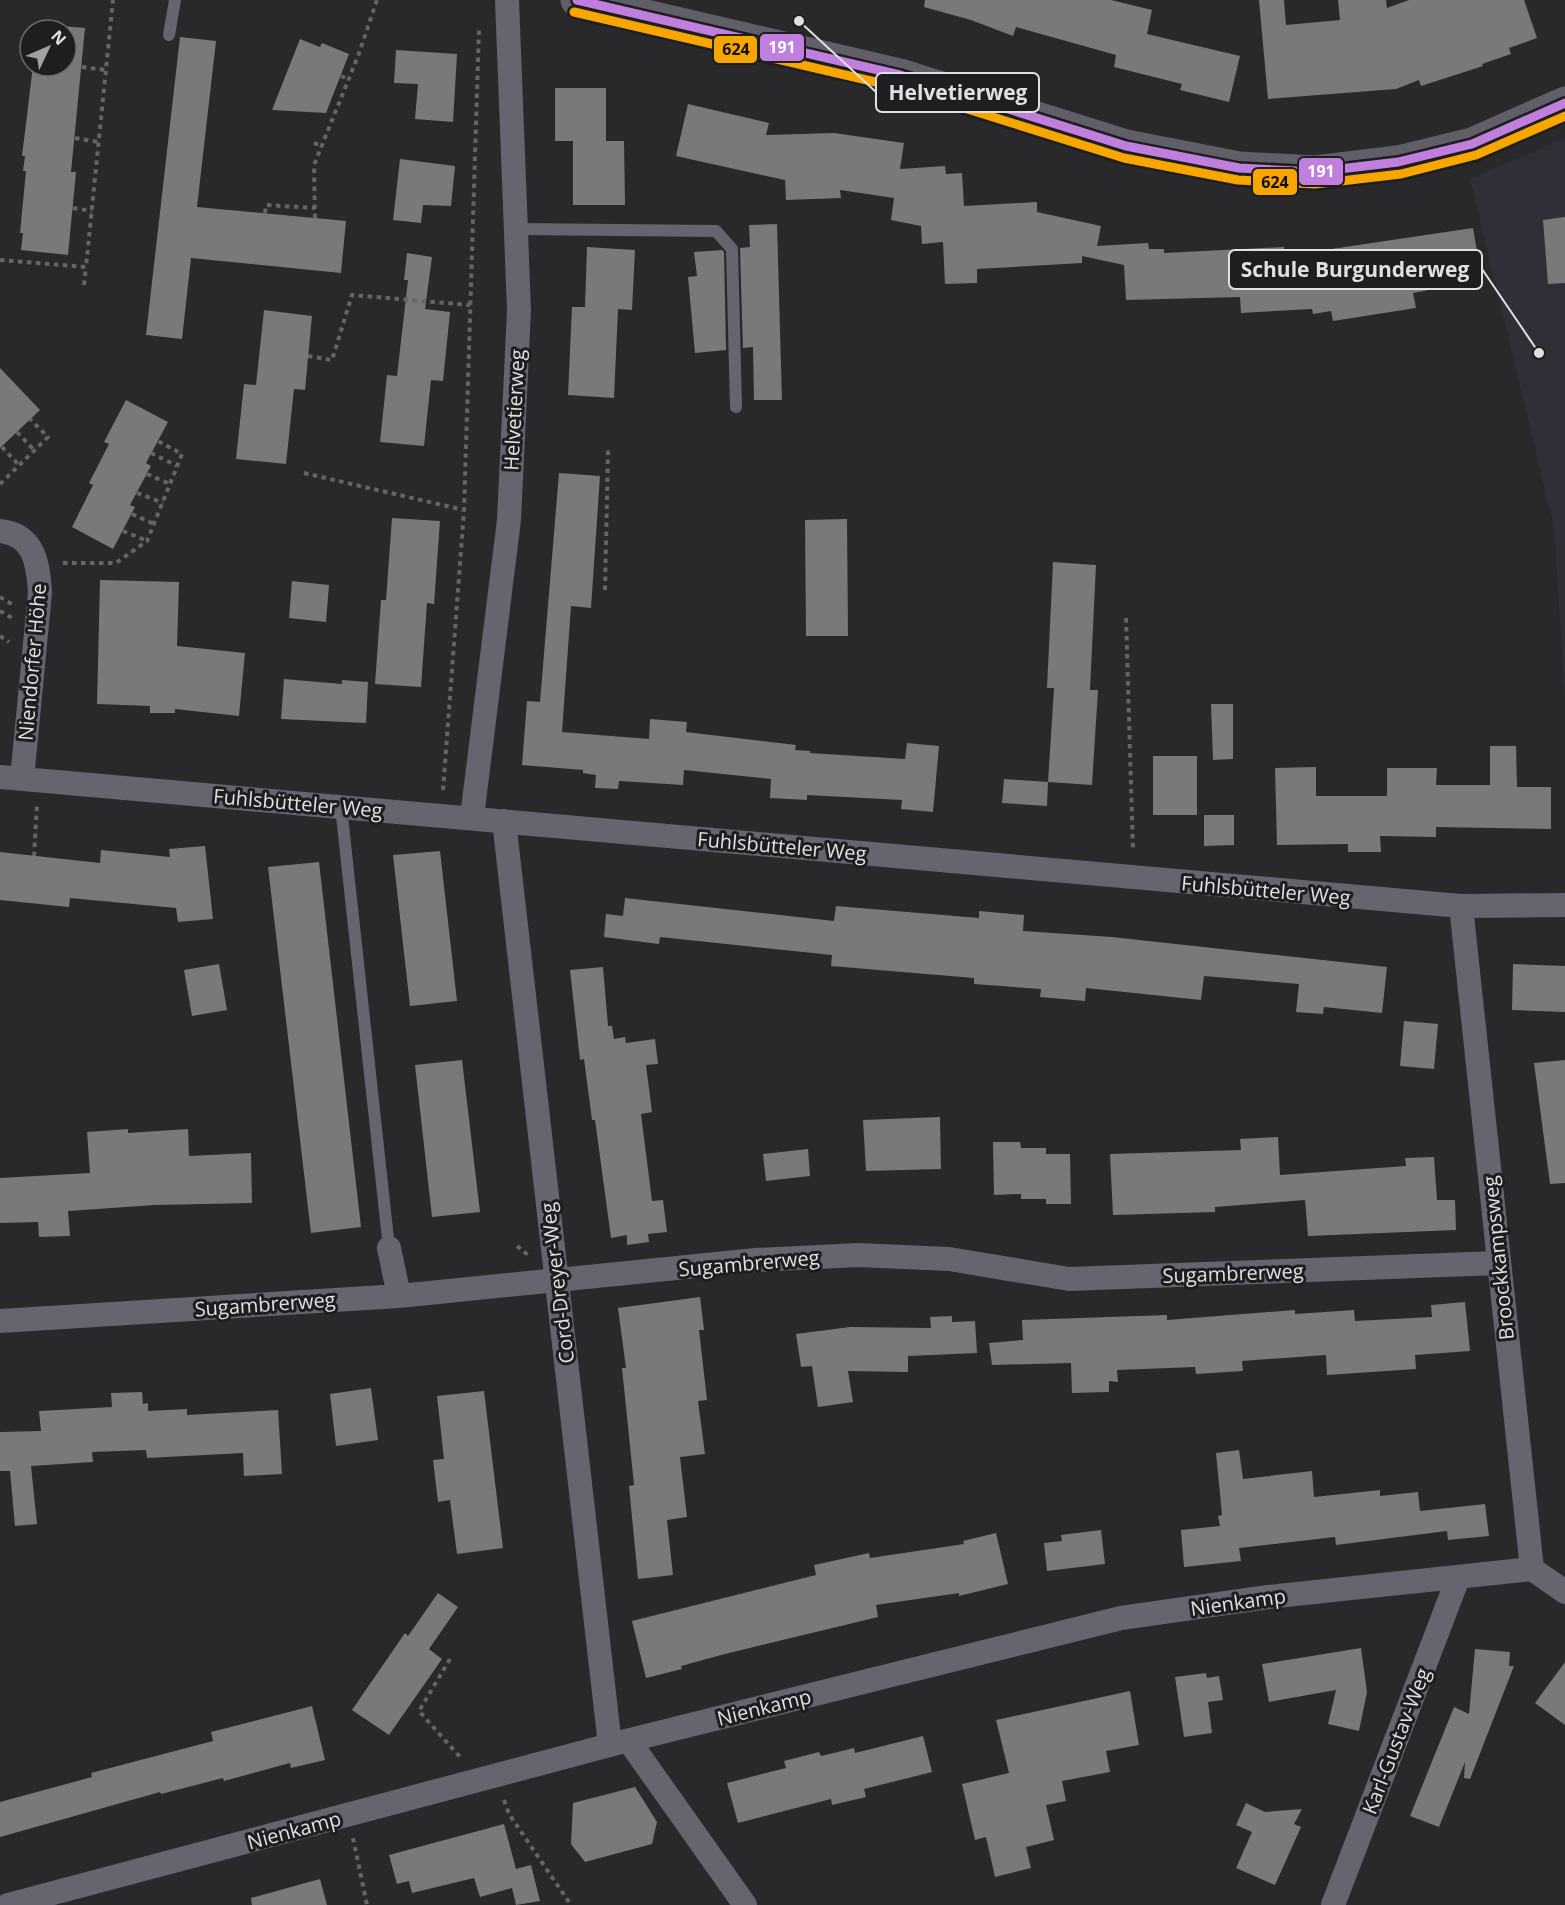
<svg xmlns="http://www.w3.org/2000/svg" width="1565" height="1905" viewBox="0 0 1565 1905" font-family="'Open Sans',sans-serif">
	<rect width="100%" height="100%" fill="#29282a"/>
	<path fill="#302f37" d="M1565,138V700L1554,527L1470,179Z"/>
	<path fill="#79787a" d="M925,0H1111L1152,10L1147,34L1240,56L1229,102L1180,90L1182,84L1114,67L1116,55L1016,27L1013,36L971,20L924,7Z
		M1259,0H1284L1286,25L1340,20L1338,0H1386L1387,8L1409,0H1524L1537,38L1509,48L1511,54L1482,64L1483,66L1421,86L1419,80L1396,89L1268,99Z
		M39,24L85,28L71,172H76L68,255L21,250L23,233H20L26,171H23L25,156H22L33,66H66V30H39Z
		M180,37L216,41L197,207L346,221L341,273L191,258L182,339L146,335Z
		M300,39L320,47L322,43L349,54L326,113L272,110Z
		M396,50L457,54L453,122L415,119L418,84L394,83Z
		M555,88H606V141H624L625,205H573V141H555Z
		M688,104L769,123L766,135L834,133L904,143L900,169L945,166L946,174L962,173L964,206L1037,202V212L1101,226L1097,246L1148,243L1149,249H1164V253L1284,247V256L1473,228L1482,280L1413,293L1416,308L1333,321L1331,311L1313,314L1312,309L1241,313L1240,297L1126,300L1124,265L1082,256V263L977,269V283L945,284L943,242L922,244L921,226L891,220L894,198L840,190L841,198L786,200L785,180L676,156Z
		M400,159L455,166L451,206L423,205L421,223L393,220Z
		M1565,217V283L1548,284L1543,220Z
		M777,224L782,400H754L753,347L743,348L740,248L750,247L749,225Z
		M587,247L635,250L632,310L618,309L614,398L568,395L572,307H585Z
		M722,250L724,252L726,350L695,353L688,277L697,276L694,252Z
		M407,253L432,257L425,309L450,312L443,381L431,380L424,446L380,442L387,375L397,376L408,280H404Z
		M264,310L312,316L305,390L294,389L286,464L236,459L244,384L256,385Z
		M0,368L40,410L0,448Z
		M126,400L168,422L146,463L151,466L130,505L135,507L113,549L72,527L93,485L89,483L109,444L104,442Z
		M559,473L600,476L591,608L571,606L562,732L649,739L650,719L687,722L686,732L796,745L795,750L810,751V753L905,759L907,743L939,746L933,812L901,809L902,800L807,795V800L770,798L771,779L684,770L683,785L619,781L618,789L595,788L596,775L583,773V770L522,765L527,701L540,702Z
		M392,518L440,521L434,604L427,603L421,687L375,684L381,600H386Z
		M847,519L848,636H806L805,520Z
		M1053,562L1096,565L1090,690H1098L1092,785L1048,782L1054,688H1047Z
		M100,580L179,582L177,646L245,653L239,716L175,709V713H150V706L97,704Z
		M292,581L329,585L326,622L289,618Z
		M284,679L342,684V680L368,682L366,723L281,719Z
		M1211,704H1233V759L1213,760Z
		M1490,746H1516L1517,787H1551V829L1436,827V837L1380,836L1381,852H1348V844L1277,845L1275,768L1316,767V796H1387V768H1437L1436,785H1490Z
		M1153,756H1197V815H1153Z
		M1004,779L1048,782L1047,806L1002,803Z
		M1204,815H1234V845L1204,846Z
		M205,846L213,919L178,922L176,908L70,898L69,907L0,900V852L100,863L101,850L170,857L169,849Z
		M440,851L457,1001L410,1006L393,855Z
		M319,862L361,1227L311,1233L268,867Z
		M625,898L834,921L836,906L979,918V911L1024,915L1023,931L1112,937L1387,967L1382,1013L1324,1007L1323,1014L1296,1012L1299,984L1204,976L1201,1000L1086,988L1085,1001L1040,997L1041,989L974,984V978L831,966L832,955L660,937L659,944L604,937L606,914L623,916Z
		M219,964L227,1010L192,1016L184,970Z
		M1513,964L1565,966V1012L1512,1010Z
		M603,967L608,1026H612L614,1039L625,1037L626,1043L655,1039L658,1064L646,1065L652,1112L641,1114L652,1201L663,1200L667,1232L648,1234L649,1242L627,1245V1235L611,1238L595,1120H592L584,1059L580,1060L570,970Z
		M1404,1021L1438,1024L1434,1069L1400,1066Z
		M462,1060L480,1212L432,1217L415,1065Z
		M1565,1060V1183L1550,1184L1534,1063Z
		M940,1117L941,1169L866,1171L863,1120Z
		M128,1129V1133L188,1129L189,1156L251,1153L252,1203L155,1205L68,1211L70,1236L39,1237L38,1222L0,1223V1178L90,1173L87,1132Z
		M1278,1137L1280,1175L1406,1166L1405,1158L1434,1157L1437,1200H1455L1456,1230L1308,1236L1305,1200L1215,1207V1212L1113,1215L1110,1154L1241,1150L1240,1139Z
		M993,1142H1020L1021,1148H1046V1154H1070L1071,1204H1046V1199H1021V1194L994,1195Z
		M808,1149L810,1176L766,1181L763,1154Z
		M700,1297L704,1330H699L707,1400L698,1401L705,1454L680,1457L687,1517L667,1520L673,1575L638,1579L629,1486L634,1485L622,1368H626L618,1308Z
		M1465,1302L1470,1351L1415,1355L1416,1369L1327,1375L1326,1355L1242,1361L1243,1371L1196,1374L1195,1367L1117,1370L1118,1382L1109,1381V1392L1072,1393L1071,1363L992,1365L989,1343L1023,1340L1022,1320L1167,1315V1320L1295,1310V1314L1354,1310L1355,1321L1432,1317L1431,1305Z
		M952,1316V1322L975,1321L977,1353L908,1356V1372L848,1371L853,1402L818,1407L812,1366L801,1367L796,1334L850,1327L931,1328L930,1317Z
		M371,1388L378,1440L336,1446L330,1394Z
		M484,1391L503,1548L457,1554L450,1500L438,1502L433,1460L444,1459L437,1396Z
		M142,1392L143,1404L148,1403V1411L187,1409V1415L278,1410L282,1474L244,1476L243,1453L147,1458L146,1450L92,1452L93,1462L31,1466L37,1524L15,1526L10,1471H0V1432L41,1431L39,1411L112,1407L111,1393Z
		M1239,1450L1243,1479L1312,1471L1314,1497L1380,1490V1496L1418,1492L1420,1511L1485,1504L1489,1536L1448,1540L1447,1531L1336,1545L1335,1537L1239,1548L1241,1561L1184,1567L1181,1530L1220,1526L1218,1516L1222,1515L1216,1453Z
		M1101,1530L1105,1564L1047,1571L1044,1543L1062,1541L1061,1535Z
		M996,1533L1008,1584L959,1596V1593L876,1605L878,1617L721,1655L681,1666L682,1669L646,1678L632,1621L816,1575L814,1565L869,1553L870,1558L964,1544L963,1541Z
		M438,1593L458,1607L429,1649L442,1659L389,1735L352,1710L405,1633L408,1636Z
		M1361,1648L1367,1692L1359,1731L1328,1724L1336,1690L1269,1702L1262,1664Z
		M1475,1649L1510,1652L1509,1666H1514L1470,1779L1464,1778L1465,1762L1439,1827L1410,1816L1454,1707L1469,1714Z
		M1565,1662V1725L1535,1703Z
		M1206,1673L1207,1678L1219,1676L1223,1700L1208,1702L1212,1733L1184,1737L1175,1677Z
		M1130,1691L1139,1745L1106,1751L1110,1772L1062,1781L1066,1801L1046,1805L1054,1840L1026,1847L1031,1868L995,1877L986,1837L975,1840L962,1784L1009,1773L996,1720Z
		M312,1706L325,1760L291,1768L290,1763L224,1781L223,1778L161,1794L160,1792L0,1837V1802L92,1777L91,1773L213,1741L211,1732Z
		M923,1736L932,1772L864,1789L866,1797L832,1805L831,1799L738,1823L727,1783L786,1768L784,1761L819,1752L821,1756L854,1748L855,1753Z
		M635,1787L657,1822L652,1844L585,1862L571,1844L573,1803Z
		M1246,1803L1265,1812L1302,1809L1294,1824L1301,1827L1275,1885L1236,1868L1252,1832L1236,1825Z
		M504,1824L516,1869L531,1865L540,1901L516,1905L512,1888L480,1897L474,1878L412,1893L409,1881L397,1884L389,1855Z
		M320,1879L327,1905H252L251,1898Z"/>
	<g fill="none" stroke-linecap="round" stroke-linejoin="round">
		<path stroke="#646469" stroke-width="4" stroke-dasharray="4.5 4.5" stroke-linecap="butt" d="M82,67L106,70
			M341,76L348,79
			M75,138L99,142
			M314,143L322,146
			M73,208L92,211
			M265,213L266,205L315,208
			M315,218L314,165L358,56L377,0
			M0,260L86,267L113,0
			M84,285L86,267
			M308,356L332,360L352,295L470,305
			M17,432L34,450
			M2,447L19,465
			M151,453L177,466
			M304,473L464,510
			M147,474L170,484
			M0,484L48,437L30,419
			M137,493L163,503
			M132,514L154,524
			M123,531L147,541
			M63,563H116L147,541L182,454L158,441
			M605,590L608,450
			M0,597L13,605
			M0,611L12,618
			M1126,618L1133,851
			M0,636L9,642
			M443,790L464,510L479,28
			M34,856L37,805
			M517,1246L528,1255
			M450,1659L419,1711L460,1757
			M504,1800L509,1814L571,1905
			M353,1838L367,1905"/>
		<path stroke="#66646f" stroke-width="12" d="M169,35L175,0
			M518,229L716,231L732,249L736,407
			M341,807L389,1248"/>
		<path stroke="#66646f" stroke-width="24" d="M0,531C35,535 38,564 40,592L22,779
			M0,777L1461,906L1565,905
			M472,817L509,520L519,310L507,0
			M504,821L610,1745
			M1461,906L1532,1569L1565,1592
			M389,1248L399,1296
			M0,1321L399,1296L756,1260L858,1255L949,1259L1069,1279L1498,1263
			M629,1741L745,1905
			M8,1905L610,1745L1121,1618L1268,1597L1532,1569
			M1333,1905L1458,1578"/>
		<path stroke="#605e67" stroke-width="33" d="M577,0L900,75L1126,146L1239,168L1315,172L1398,162L1472,144L1565,103"/>
		<g stroke="#1e1e21" stroke-width="14">
			<path id="bus-1" d="M577,0L900,75L1126,146L1239,168L1315,172L1398,162L1472,144L1565,103"/>
		</g>
		<g stroke="#1e1e21" stroke-width="14">
			<path id="bus-2" d="M574,12L897,87L1124,158L1238,180L1315,184L1401,174L1476,155L1565,116"/>
		</g>
		<use href="#bus-1" stroke="#c07fdc" stroke-width="9"/>
		<use href="#bus-2" stroke="#f7a600" stroke-width="9"/>
	</g>
	<g text-anchor="middle" dominant-baseline="central" stroke-width="6" stroke-linejoin="round" paint-order="stroke">
		<g font-size="20" fill="#e0e0e2" stroke="#1e1e21">
			<text transform="translate(514 410) rotate(-87)">Helvetierweg</text>
			<text transform="translate(32 662) rotate(-85)">Niendorfer Höhe</text>
			<text transform="translate(298 803) rotate(5)">Fuhlsbütteler Weg</text>
			<text transform="translate(782 846) rotate(5)">Fuhlsbütteler Weg</text>
			<text transform="translate(1266 890) rotate(5)">Fuhlsbütteler Weg</text>
			<text transform="translate(1498 1258) rotate(-96)">Broockkampsweg</text>
			<text transform="translate(749 1263) rotate(-5)">Sugambrerweg</text>
			<text transform="translate(1233 1273) rotate(-2)">Sugambrerweg</text>
			<text transform="translate(557 1283) rotate(-97)">Cord-Dreyer-Weg</text>
			<text transform="translate(265 1304) rotate(-4)">Sugambrerweg</text>
			<text transform="translate(1238 1602) rotate(-8)">Nienkamp</text>
			<text transform="translate(764 1707) rotate(-14)">Nienkamp</text>
			<text transform="translate(1396 1741) rotate(-69)">Karl-Gustav-Weg</text>
			<text transform="translate(294 1830) rotate(-15)">Nienkamp</text>
		</g>
	</g>
	<path fill="none" stroke="#e0e0e2" stroke-width="2" d="M799 21L876 92M1539 353L1482 269"/>
	<g fill="#e0e0e2" stroke="#1e1e21" stroke-width="2">
		<circle cx="799" cy="21" r="6"/>
		<circle cx="1539" cy="353" r="6"/>
	</g>
	<g fill="#1e1e21" stroke="#e0e0e2" stroke-width="2">
		<rect x="876" y="73" width="163" height="39" rx="6"/>
		<rect x="1229" y="250" width="253" height="39" rx="6"/>
	</g>
	<g font-size="21" text-anchor="middle" font-weight="bold" fill="#e0e0e2">
		<text x="958" y="100">Helvetierweg</text>
		<text x="1355" y="277">Schule Burgunderweg</text>
	</g>
	<g stroke="#1e1e21" stroke-width="2">
		<rect x="759" y="33" width="46" height="29" rx="6" fill="#c07fdc"/>
		<rect x="713" y="35" width="45" height="29" rx="6" fill="#f7a600"/>
		<rect x="1298" y="157" width="46" height="29" rx="6" fill="#c07fdc"/>
		<rect x="1252" y="168" width="46" height="28" rx="6" fill="#f7a600"/>
	</g>
	<g font-size="16" text-anchor="middle" font-weight="bold" fill="#fff">
		<text x="782" y="53">191</text>
		<text x="1321" y="177">191</text>
	</g>
	<g font-size="16" text-anchor="middle" font-weight="bold" fill="#111">
		<text x="736" y="55">624</text>
		<text x="1275" y="188">624</text>
	</g>
	<g transform="translate(48 48) rotate(46)"><circle r="28" fill="#1e1e21" stroke="#6c6c6e" stroke-width="1.5"/>
	<path d="M0-4.5L10 22L0 15L-10 22Z" fill="#a0a0a2"/>
	<text y="-9" font-size="16" font-weight="bold" text-anchor="middle" fill="#e0e0e2">N</text>
	</g>
</svg>
